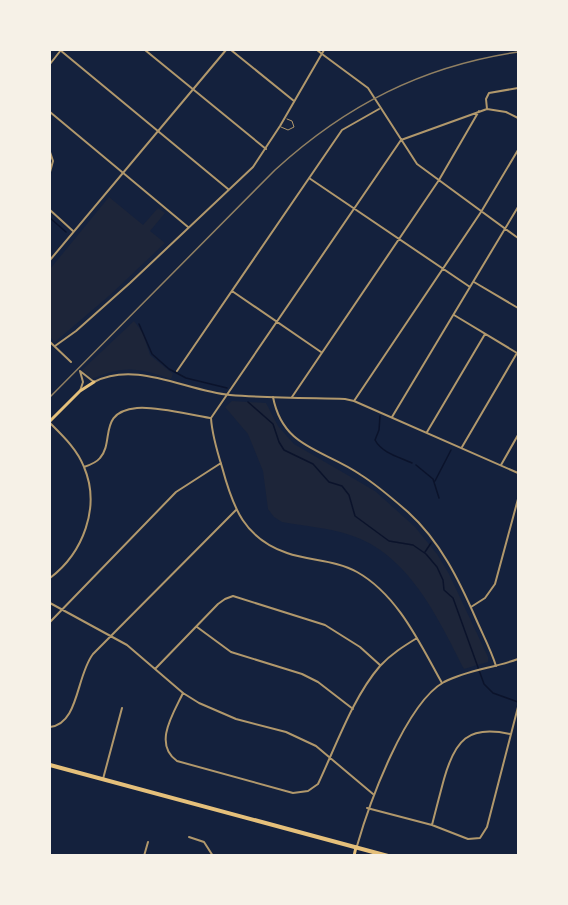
<svg xmlns="http://www.w3.org/2000/svg" width="568" height="905" viewBox="0 0 568 905" font-family="Inter,sans-serif">
	<rect width="100%" height="100%" fill="#14213d"/>
	<path fill="#1d2539" d="M109,197L143,225L158,208L165,213L150,231L165,243L110,295L55,342L50,337V269Z
		M134,321L143,333L150,355L173,374L171,379C137,368 126,365 92,379L82,370Z
		M232,401L266,403L278,426L294,444L375,491L415,527L437,554L449,574L488,657V662L464,669C438,618 409,554 350,535C329,528 305,526 282,522L274,517L268,509L263,471L248,434L225,407Z"/>
	<g fill="none" stroke-linecap="round" stroke-linejoin="round">
		<path stroke="#0b132b" stroke-width="1.5" d="M50,218L66,232
			M139,324L152,354L169,369L186,378L227,388
			M248,402L273,424L279,442L284,450L313,464L329,482L342,486L349,495L355,516L389,541L413,545L426,554L437,567L443,580L444,590L453,598L484,684L493,693L518,702
			M380,416L379,430L375,440C382,453 399,457 412,463
			M416,465L433,479L439,498
			M435,481L451,450
			M425,552L431,543"/>
		<path stroke="#b1986c" stroke-width="1" d="M281,127L288,130L294,127L292,121L287,119"/>
		<path stroke="#b1986c" stroke-width="2" d="M60,50L228,189
			M145,50L266,149
			M231,50L294,101
			M357,50H374
			M322,54L368,88L417,164L518,238
			M50,64L61,50
			M487,109L486,99L489,93L518,88
			M50,112L188,227
			M50,152L53,161L50,172
			M309,178L470,287
			M50,210L73,231
			M474,282L518,308
			M232,291L321,352
			M454,315L517,353L462,447
			M177,371L342,130L379,109
			M273,397C283,449 324,449 361,475C377,485 393,499 408,512C440,541 459,580 476,619C483,635 491,650 496,666
			M292,397L439,180L479,111
			M354,401L481,212L518,150
			M392,417L518,207
			M50,423C63,436 77,449 84,467C101,507 83,553 50,578
			M427,432L485,334
			M501,465L518,435
			M84,467C90,465 96,463 100,458C115,441 97,412 137,408C157,406 190,415 210,418
			M50,603L127,645L183,693L199,703L236,719L286,732L316,746L373,794
			M471,607L485,598L495,584L518,499
			M50,622L176,492L221,463
			M197,627L231,652L302,674L318,682L353,709
			M155,669L218,604L225,599L233,596L325,625L360,647L380,665
			M442,683C420,644 398,595 357,572C336,560 310,561 287,553C244,538 233,508 222,467C217,451 212,435 211,418L401,140L487,109L506,112L518,118
			M183,693C173,714 153,744 177,761L293,793L308,791L318,784C336,746 353,697 380,666C391,654 404,646 417,638
			M50,727C79,724 76,676 93,654L236,510
			M103,779L122,708
			M367,808L432,825L468,839L480,838L487,827L518,707
			M432,825C436,809 440,794 444,779C455,740 468,725 510,734
			M189,837L204,842L213,856
			M144,856L148,842"/>
		<path stroke="#b1986c" stroke-width="2" d="M317,50L322,54
			M50,260L226,50
			M50,342L71,362
			M55,346L76,331L130,283L253,167L280,126L324,50
			M80,371L94,382C136,360 186,391 230,395C268,398 307,398 345,399L354,401L518,473
			M80,391L83,382L80,371
			M357,846C369,804 405,704 444,682C467,670 494,668 518,659"/>
		<path stroke="#e5c07b" stroke-width="3" d="M50,421L80,391L94,382
			M354,856L356,847"/>
		<path stroke="#e5c07b" stroke-width="4" d="M50,765L388,856"/>
		<path stroke="#918062" stroke-width="1.5" d="M50,397L275,170C346,105 423,66 518,52"/>
	</g>
	<rect width="568" height="905" fill="none" stroke="#f6f1e7" stroke-width="102"/>
</svg>
